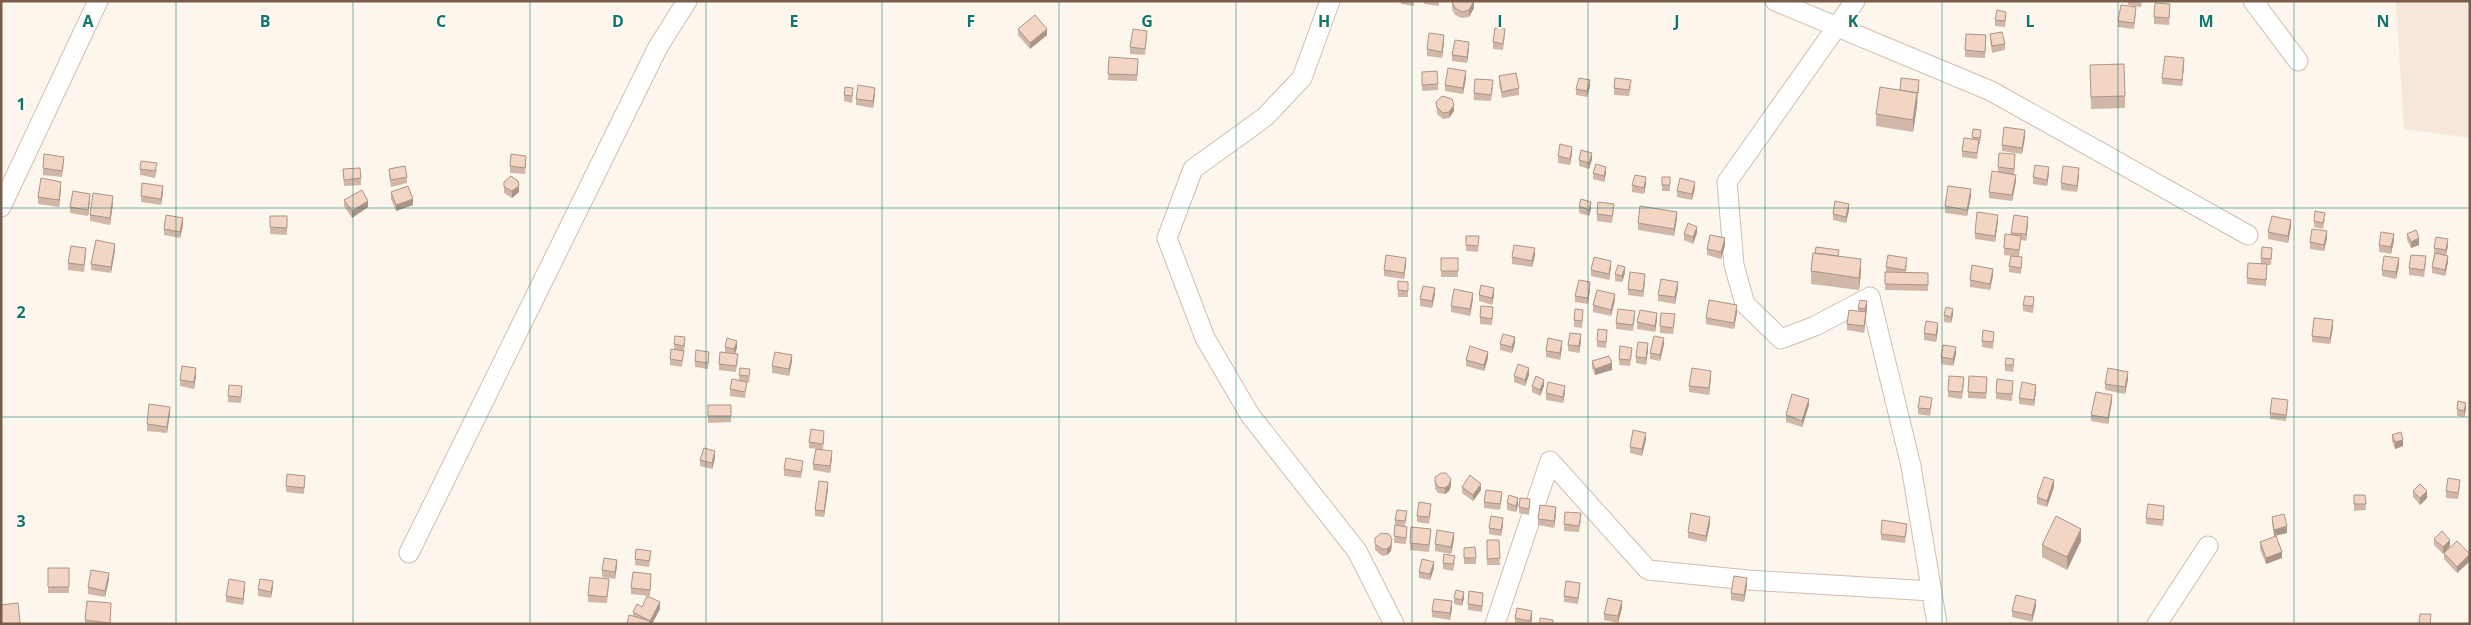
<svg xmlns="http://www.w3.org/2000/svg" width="2471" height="625" viewBox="0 0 2471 625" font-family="'Open Sans',sans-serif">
	<rect width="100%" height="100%" fill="#fdf6ec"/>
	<path fill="#f5e8da" d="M2396,1H2470V138L2404,129Z"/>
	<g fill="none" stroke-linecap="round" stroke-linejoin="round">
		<g stroke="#d1beb0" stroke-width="21">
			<path id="minor" d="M1330,1L1302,78L1265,117L1193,169L1167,238L1205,338L1250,415L1357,551L1394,624
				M1775,1L1991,91L2248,235
				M1855,1L1727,182L1734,265L1745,304L1781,339L1815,326L1870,297L1911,466L1937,624
				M2253,1L2298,61
				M1,207L98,1
				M409,553L658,47L687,1
				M1495,624L1550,461L1648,570L1748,580L1932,591
				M2157,624L2208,546"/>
		</g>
		<use href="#minor" stroke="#fff" stroke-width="19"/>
	</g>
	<path fill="#d1b7a8" d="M1401,1H1414V6L1401,4Z
		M1424,1H1439V6L1424,4Z
		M1452,1L1474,8L1469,17L1462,18L1455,15L1452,9Z
		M2128,1H2142L2141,7L2128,5Z
		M2170,10L2169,25L2154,24V17Z
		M2136,13L2134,29L2118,27V21Z
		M2006,18L2005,27L1995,26V20Z
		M1018,29L1047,35L1030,49L1018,35Z
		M1990,34L2005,44V50L1992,53L1990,40Z
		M1505,35L1503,50L1493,49V42Z
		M1147,37L1145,55L1130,54V47Z
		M1444,42L1442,58L1427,56V49Z
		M1986,42L1985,58L1965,57V50Z
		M1469,49L1467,63L1452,61V55Z
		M1109,57L1138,65L1137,81L1108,80Z
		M2090,65L2125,96V108L2091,109Z
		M2184,65L2182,86L2162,84V78Z
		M1422,72L1438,84V90L1422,91Z
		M1499,76L1519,88V95L1502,98L1499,83Z
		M1466,78L1463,94L1445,91V85Z
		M1590,86L1587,97L1576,95V89Z
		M1631,86L1629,96L1614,95V88Z
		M1493,87L1491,101L1474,100V93Z
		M1919,87L1917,106L1913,132L1876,126V114L1900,90Z
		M875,94L873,108L856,105V99Z
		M844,95H853L852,103L844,101Z
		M1436,102L1454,111L1449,118L1443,119L1437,114Z
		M1973,129L1981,136L1980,144H1979L1977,159L1962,157V151L1972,139Z
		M2025,137L2022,154L2002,151V145Z
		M1572,153L1570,165L1558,163V156Z
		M1592,159L1589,169L1579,166V160Z
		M2015,161L2014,175L2016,181L2012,201L1989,198V192L1998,172V167Z
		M526,162L525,174L510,173V166Z
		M64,163L62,177L43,175V168Z
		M140,169H157L155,178L140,175Z
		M343,169L361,178V185L344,186Z
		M389,169L407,177V183L391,187L389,176Z
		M1593,173H1606L1604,182L1593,179Z
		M2049,173L2047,186L2033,184V177Z
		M2079,174L2077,192L2061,190V183Z
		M1662,177H1670V191H1662Z
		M504,182L519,192L512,198L504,193Z
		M1646,184L1644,194L1632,192V185Z
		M61,188L59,207L38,204V197Z
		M1695,188L1692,200L1677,197V191Z
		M163,192L161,205L141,202V196Z
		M391,192L413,205L396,211L391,199Z
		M1971,196L1967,216L1945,213V206Z
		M90,200L88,216L70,213V207Z
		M344,200L368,207L352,218L344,206Z
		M113,203L110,225L90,221V215Z
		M1579,206L1591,209L1589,216L1579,213Z
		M1614,210L1612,223L1597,221V214Z
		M1849,210L1846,223L1833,220V214Z
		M270,216H287V235L270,234Z
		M1677,218L1674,236L1638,230V223Z
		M2325,219L2323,229L2314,227V221Z
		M1998,221L1995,242L1975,239V233Z
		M2028,224L2026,241L2021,240L2019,257L2004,255V248L2011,235V233Z
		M183,225L180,238L164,235V229Z
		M2291,226L2288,243L2268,239V232Z
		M1697,233L1693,244L1684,240V234Z
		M2407,234L2419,245L2411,248L2407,240Z
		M1479,236L1478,252L1466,251V245Z
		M2327,238L2324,251L2310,249V242Z
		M2394,240L2391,254L2379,252V245Z
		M1725,245L1721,259L1707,255V249Z
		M2448,245L2446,255L2448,262L2445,276L2432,273V267L2434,254V248Z
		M115,250L111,273L91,270V264Z
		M2272,254L2271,265H2267L2266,286L2247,284V278L2261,264V258Z
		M86,255L84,272L68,270V263Z
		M1535,255L1532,267L1512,264V257Z
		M1839,256L1861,271L1859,290L1811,284V271Z
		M1441,258H1458V277H1441Z
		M2426,263L2424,277L2409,275V268Z
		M1406,264L1404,279L1384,276V270Z
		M2022,264L2021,274L2009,272V266Z
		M1907,265L1906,272L1928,273V291L1885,290L1886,267Z
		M2399,265L2396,279L2382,276V270Z
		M1611,267L1609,280L1591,276V270Z
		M1625,273L1622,282L1615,281V274Z
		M1993,275L1990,290L1970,287V280Z
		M1398,281L1408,282V297H1398Z
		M1645,281L1643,297L1628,295V289Z
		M1678,288L1675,304L1658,301V295Z
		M1590,289L1588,304L1575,302V296Z
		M1435,294L1432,308L1420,306V299Z
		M1479,295H1494L1492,305L1479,301Z
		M1473,299L1470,316L1451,312V306Z
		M1615,300L1611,316L1593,312V305Z
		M2034,304L2033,313L2023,311V305Z
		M1867,307L1864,333L1847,330V324L1858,311V308Z
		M1737,312L1734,329L1706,324V318Z
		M1493,314L1492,325L1480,324V317Z
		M1944,315H1953L1951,323L1944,322Z
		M1583,317L1582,328L1574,327V320Z
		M1635,317L1633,331L1616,329V323Z
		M1657,320L1655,332L1637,329V322Z
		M1675,320L1673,334L1660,333V326Z
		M2333,327L2330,344L2312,342V336Z
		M1938,329L1936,342L1924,340V333Z
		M1607,337L1606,348L1597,347V341Z
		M1994,338L1993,349L1982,347V341Z
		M1581,341L1579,353L1568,351V345Z
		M1515,343L1512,353L1500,350V344Z
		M674,344H685L682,367L670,365V359L674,349Z
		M1664,344L1660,361L1650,359V353Z
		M725,347L737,348L735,354L738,360L736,372L719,370V364L725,353Z
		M1562,347L1560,360L1546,357V351Z
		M1648,350L1646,365L1636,363V357Z
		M1632,354L1630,366L1619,365V359Z
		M1956,354L1953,366L1941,364V357Z
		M709,358L708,369L695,367V361Z
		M1488,358L1484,371L1466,366V360Z
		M792,361L789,376L772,373V366Z
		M1592,361L1612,370L1595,375L1592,368Z
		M2005,365H2014L2013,372L2005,371Z
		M196,375L194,389L180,386V380Z
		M739,375L750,376L749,383L747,382L745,398L730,396V389L739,380Z
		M1529,375L1525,386L1514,382V376Z
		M1711,377L1709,395L1689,392V386Z
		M2128,379L2125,394L2105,390V384Z
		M1964,384L1962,399L1948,397V391Z
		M1987,384L1986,399L1968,398V392Z
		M1532,386H1544L1540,396L1532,392Z
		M2013,387L2012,401L1996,399V393Z
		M2036,391L2034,406L2019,404V398Z
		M1565,392L1563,403L1546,400V393Z
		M242,393L241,403L228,402V396Z
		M2112,401L2108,424L2091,421V415Z
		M1932,404L1930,416L1918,414V408Z
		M708,405H731V422L708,423Z
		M1809,405L1802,427L1786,422V415Z
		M2288,407L2286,421L2270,419V413Z
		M2457,409H2466L2464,417L2457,416Z
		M170,413L167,433L147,431V424Z
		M2392,435L2403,446L2395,449L2392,441Z
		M824,438L823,450L832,457L830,473L813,470V464L816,449L809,448V442Z
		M1646,439L1642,456L1630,453V447Z
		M715,458L712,469L700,466V460Z
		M803,468L801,478L784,476V469Z
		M1435,477L1451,486L1449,491L1445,494L1438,493L1435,489Z
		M305,482L304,494L286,492V486Z
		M2460,486L2458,499L2446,498V491Z
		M1462,487L1481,490L1473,501L1462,493Z
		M2054,487L2047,507L2037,504V497Z
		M828,489L824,517L815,516V510Z
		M2413,491L2427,498L2420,505L2413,497Z
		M2354,495H2365L2366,510L2354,511Z
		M1502,498L1500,510L1484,508V502Z
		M1507,503L1518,505L1516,512L1507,510Z
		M1530,505L1529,515L1519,513V507Z
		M1431,511L1429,524L1417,522V516Z
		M2164,513L2163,526L2146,524V518Z
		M1556,514L1554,528L1538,525V519Z
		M1407,517L1405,526L1407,533L1406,544L1394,543L1395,520Z
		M2272,517L2287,533L2274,536L2272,523Z
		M1581,520L1579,532L1564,531V524Z
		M1503,524L1501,536L1489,534V528Z
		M1710,524L1706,542L1688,538V532Z
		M1907,530L1905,543L1881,540V534Z
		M1431,535L1429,552L1410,550V543Z
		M1375,538L1392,545L1391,551L1387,555L1382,556L1375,550Z
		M1454,539L1451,554L1435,551V544Z
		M2434,539L2450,546L2443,554L2434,545Z
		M1487,540H1499L1500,565H1487Z
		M2081,541L2067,570L2042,557V545Z
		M2260,542L2282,558L2266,564L2260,549Z
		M1464,548L1476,558V564H1464Z
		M2444,553L2470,561L2457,573L2444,559Z
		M651,557L649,567L635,565V559Z
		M1455,562L1453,571L1443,569V563Z
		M617,566L615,579L602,577V570Z
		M48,568H69V593H48Z
		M1434,568L1430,580L1419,578V572Z
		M109,579L105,597L88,594V587Z
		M651,581L650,596L631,594V588Z
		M609,585L607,603L588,602V595Z
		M1747,585L1744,602L1731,600V593Z
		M273,587L271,598L258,596V589Z
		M245,588L243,605L226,602V596Z
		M1580,589L1578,604L1564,602V596Z
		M1454,598H1464L1462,606L1454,604Z
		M1483,599L1482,612L1468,610V604Z
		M2036,606L2032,622L2012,617V611Z
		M642,607L660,609L652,624H627L633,617V612Z
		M1452,608L1450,620L1432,617V611Z
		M1622,608L1618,623L1604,620V614Z
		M111,610L110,624H85V620Z
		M1515,618H1532L1531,624H1515Z"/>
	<path fill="#aa9588" d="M1474,1V8L1469,17V10Z
		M1047,29V35L1030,49V43Z
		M1444,35V42L1442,58V52Z
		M1469,42V49L1467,63V57Z
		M2184,58V65L2182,86V80Z
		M1466,71V78L1463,94V88Z
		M1590,80V86L1587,97V91Z
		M875,88V94L873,108V101Z
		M1917,93V106L1913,132V120Z
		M1454,105V111L1449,118V112Z
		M2025,130V137L2022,154V148Z
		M1572,147V153L1570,165V159Z
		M1592,153V159L1589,169V163Z
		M1606,167V173L1604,182V176Z
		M2049,167V173L2047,186V180Z
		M2079,168V174L2077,192V186Z
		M2016,175V181L2012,201V195Z
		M1646,177V184L1644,194V188Z
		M61,182V188L59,207V200Z
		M1695,182V188L1692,200V194Z
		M163,186V192L161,205V199Z
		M519,186V192L512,198V191Z
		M1971,189V196L1967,216V210Z
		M90,194V200L88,216V210Z
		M113,196V203L110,225V218Z
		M413,199V205L396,211V205Z
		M368,201V207L352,218V211Z
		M1591,202V209L1589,216V210Z
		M1849,204V210L1846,223V217Z
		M1677,212V218L1674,236V229Z
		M1998,215V221L1995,242V236Z
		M2028,217V224L2026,241V234Z
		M183,218V225L180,238V232Z
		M2291,220V226L2288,243V236Z
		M1697,227V233L1693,244V237Z
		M2327,231V238L2324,251V245Z
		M2394,234V240L2391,254V247Z
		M1725,238V245L1721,259V252Z
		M2419,238V245L2411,248V242Z
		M2448,239V245L2446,256V250Z
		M115,244V250L111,273V267Z
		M1535,248V255L1532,267V261Z
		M2448,256V262L2445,276V270Z
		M1406,258V264L1404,279V273Z
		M2399,258V265L2396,279V272Z
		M1861,259V271L1859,290V278Z
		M1611,261V267L1609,280V274Z
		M1625,267V273L1622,282V276Z
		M1993,269V275L1990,290V284Z
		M1645,274V281L1643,297V291Z
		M1590,282V289L1588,304V298Z
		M1678,282V288L1675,304V297Z
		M1435,288V294L1432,308V301Z
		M1494,288V295L1492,305V298Z
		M1473,293V299L1470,316V309Z
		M1615,294V300L1611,316V310Z
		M1867,301V307L1864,333L1865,309Z
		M1737,305V312L1734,329V323Z
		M1953,309V315L1951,323V317Z
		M1657,313V320L1655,332V326Z
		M2333,320V327L2330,344V338Z
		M1938,323V329L1936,342V335Z
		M1581,334V341L1579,353V346Z
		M1515,337V343L1512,353V347Z
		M1664,338V344L1660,361V355Z
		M737,341V348L734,356V349Z
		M1562,341V347L1560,360V353Z
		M1648,343V350L1646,365V358Z
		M1956,347V354L1953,366V359Z
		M1488,352V358L1484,371V365Z
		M792,355V361L789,376V369Z
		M1612,363V370L1595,375V369Z
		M196,368V375L194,389V382Z
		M1529,368V375L1525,386V380Z
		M1711,371V377L1709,395V388Z
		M2128,372V379L2125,394V387Z
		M1544,380V386L1540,396V390Z
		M2036,385V391L2034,406V400Z
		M1565,386V392L1563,403V397Z
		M2112,395V401L2108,424V418Z
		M1809,399V405L1802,427V421Z
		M2466,403V409L2464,417V411Z
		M170,407V413L167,433V427Z
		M1646,433V439L1642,456V449Z
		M2403,440V446L2395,449V442Z
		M715,451V458L712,469V463Z
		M832,451V457L830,473V466Z
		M1451,479V486L1449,491L1445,494V488Z
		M2054,480V487L2047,507V501Z
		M828,482V489L824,517V511Z
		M1481,484V490L1473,501V495Z
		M2427,491V498L2420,505V498Z
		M1518,498V505L1516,512V506Z
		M1556,507V514L1554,528V521Z
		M1710,517V524L1706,542V536Z
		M1503,518V524L1501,536V530Z
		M2287,526V533L2274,536V530Z
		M2081,529V541L2067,570V557Z
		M1454,533V539L1451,554V547Z
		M1392,539L1391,551L1387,555V549Z
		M2450,540V546L2443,554V547Z
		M2282,552V558L2266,564V558Z
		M2470,554V561L2457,573V567Z
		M617,560V566L615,579V572Z
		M1434,562V568L1430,580V574Z
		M109,573V579L105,597V591Z
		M1747,578V585L1744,602V595Z
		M273,581V587L271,598V592Z
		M245,582V588L243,605V599Z
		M1464,592V598L1462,606V600Z
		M2036,600V606L2032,622V615Z
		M1452,601V608L1450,620V613Z
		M1622,601V608L1618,623V616Z
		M660,602V609L652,624H650V621Z
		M1532,611V618L1531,624H1530Z"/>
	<path fill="#f3d5c3" stroke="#aa9588" d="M1452,1H1474L1469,10L1462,12L1455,8L1452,2Z
		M2155,3L2170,4L2169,18L2154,17Z
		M2121,5L2136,7L2134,23L2118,21Z
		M1997,10L2006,12L2005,21L1995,20Z
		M1035,15L1047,29L1030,43L1018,29Z
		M1495,28L1505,29L1503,44L1493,42Z
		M1133,29L1147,31L1145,49L1130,47Z
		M2002,32L2005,44L1992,46L1990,34Z
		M1429,33L1444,35L1442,52L1427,49Z
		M1966,34L1986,35L1985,52L1965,50Z
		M1455,40L1469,42L1467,57L1452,55Z
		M2165,56L2184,58L2182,80L2162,78Z
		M1109,57L1138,59L1137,75L1108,74Z
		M2124,64L2125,96L2091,97L2090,65Z
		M1448,68L1466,71L1463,88L1445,85Z
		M1437,71L1438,84L1422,85V72Z
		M1516,73L1519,88L1502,92L1499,76Z
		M1579,78L1590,80L1587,91L1576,89Z
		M1615,78L1631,80L1629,90L1614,88Z
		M1901,78L1919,80L1918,93L1900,90Z
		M1475,79L1493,80L1491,95L1474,93Z
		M858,85L875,88L873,101L856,99Z
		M845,87L853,88L852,96L844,95Z
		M1880,87L1917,93L1913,120L1876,114Z
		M1442,96L1452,99L1454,105L1449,112L1443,113L1437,107L1436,102Z
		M2004,127L2025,130L2022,148L2002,145Z
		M1973,129L1981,130L1980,138L1972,137Z
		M1964,138L1979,140L1977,153L1962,151Z
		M1560,144L1572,147L1570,159L1558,156Z
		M1581,150L1592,153L1589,163L1579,160Z
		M1999,153L2015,154L2014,169L1998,167Z
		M44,154L64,157L62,171L43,168Z
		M511,154L526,156L525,168L510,166Z
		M141,161L157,163L155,171L140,169Z
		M1596,164L1606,167L1604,176L1593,173Z
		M2035,165L2049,167L2047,180L2033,177Z
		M405,166L407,177L391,180L389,169Z
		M2063,166L2079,168L2077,186L2061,183Z
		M360,168L361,178L344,180L343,169Z
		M1992,171L2016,175L2012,195L1989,192Z
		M1635,175L1646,177L1644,188L1632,185Z
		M511,176L518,181L519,186L512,191L504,187V182Z
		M1662,177H1670V185H1662Z
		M41,178L61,182L59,200L38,197Z
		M1680,178L1695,182L1692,194L1677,191Z
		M142,183L163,186L161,199L141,196Z
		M408,186L413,199L396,205L391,192Z
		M1948,186L1971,189L1967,210L1945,206Z
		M362,190L368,201L352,211L344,200Z
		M73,191L90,194L88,210L70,207Z
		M93,193L113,196L110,218L90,215Z
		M1581,199L1591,202L1589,210L1579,206Z
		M1835,201L1849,204L1846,217L1833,214Z
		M1598,202L1614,204L1612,216L1597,214Z
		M1640,206L1677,212L1674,229L1638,223Z
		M2315,211L2325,213L2323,223L2314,221Z
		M1977,212L1998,215L1995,236L1975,233Z
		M166,215L183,218L180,232L164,229Z
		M2014,215L2028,217L2026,234L2011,233Z
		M270,216H287V228L270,227Z
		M2272,216L2291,220L2288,236L2268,232Z
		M1688,223L1697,227L1693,237L1684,234Z
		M2312,229L2327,231L2324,245L2310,242Z
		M2416,230L2419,238L2411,242L2407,234Z
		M2381,232L2394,234L2391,247L2379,245Z
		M2005,234L2021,236L2019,250L2004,248Z
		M1710,235L1725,238L1721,252L1707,249Z
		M1466,236H1479L1478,246L1466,245Z
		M2436,237L2448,239L2446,250L2434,248Z
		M96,240L115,244L111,267L91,264Z
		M1514,245L1535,248L1532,261L1512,257Z
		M71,246L86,248L84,265L68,263Z
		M1816,247L1839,250L1838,256L1815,253Z
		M2262,247L2272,248L2271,259L2261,258Z
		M1813,253L1861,259L1859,278L1811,271Z
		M2435,253L2448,256L2445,270L2432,267Z
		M1386,255L1406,258L1404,273L1384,270Z
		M1888,255L1907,258L1905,270L1886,267Z
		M2411,255L2426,256L2424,270L2409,268Z
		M2011,256L2022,257L2021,268L2009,266Z
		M2384,256L2399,258L2396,272L2382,270Z
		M1594,257L1611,261L1609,274L1591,270Z
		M1441,258H1458V271H1441Z
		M2248,263L2267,264L2266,280L2247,278Z
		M1618,265L1625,267L1622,276L1615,274Z
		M1972,265L1993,269L1990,284L1970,280Z
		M1630,272L1645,274L1643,291L1628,289Z
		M1885,272L1928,273V285L1885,284Z
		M1661,279L1678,282L1675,297L1658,295Z
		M1579,280L1590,282L1588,298L1575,296Z
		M1398,281L1408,282V291L1398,290Z
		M1481,285L1494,288L1492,298L1479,295Z
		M1423,286L1435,288L1432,301L1420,299Z
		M1454,289L1473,293L1470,309L1451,306Z
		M1597,290L1615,294L1611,310L1593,305Z
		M2025,296L2034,297L2033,306L2023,305Z
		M1709,300L1737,305L1734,323L1706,318Z
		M1860,300L1867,301L1865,309L1858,308Z
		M1481,306L1493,307L1492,319L1480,317Z
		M1946,307L1953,309L1951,317L1944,315Z
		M1575,309L1583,310L1582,321L1574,320Z
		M1618,309L1635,311L1633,325L1616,323Z
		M1640,310L1657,313L1655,326L1637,322Z
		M1849,310L1866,312L1864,326L1847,324Z
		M1661,313L1675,314L1673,328L1660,326Z
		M2314,318L2333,320L2330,338L2312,336Z
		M1926,321L1938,323L1936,335L1924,333Z
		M1598,329L1607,330L1606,342L1597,341Z
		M1983,330L1994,332L1993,342L1982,341Z
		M1570,333L1581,334L1579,346L1568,345Z
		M1503,334L1515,337L1512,347L1500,344Z
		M675,336L685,337L684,346L674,344Z
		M1654,336L1664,338L1660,355L1650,353Z
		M727,338L737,341L734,349L725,347Z
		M1548,338L1562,341L1560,353L1546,351Z
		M1638,342L1648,343L1646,358L1636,357Z
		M1943,345L1956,347L1953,359L1941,357Z
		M1470,346L1488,352L1484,365L1466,360Z
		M1620,346L1632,348L1630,360L1619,359Z
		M671,349L684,351L682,361L670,359Z
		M696,350L709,352L708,363L695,361Z
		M720,352L738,354L736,366L719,364Z
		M775,352L792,355L789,369L772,366Z
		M1609,356L1612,363L1595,369L1592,361Z
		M2006,358L2014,359L2013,365H2005Z
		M1518,364L1529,368L1525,380L1514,376Z
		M182,366L196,368L194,382L180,380Z
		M740,368L750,369L749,376L739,375Z
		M1692,368L1711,371L1709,388L1689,386Z
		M2108,368L2128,372L2125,387L2105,384Z
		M1536,376L1544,380L1540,390L1532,386Z
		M1949,376L1964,377L1962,392L1948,391Z
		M1969,376L1987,377L1986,393L1968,392Z
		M732,379L747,382L745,392L730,389Z
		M1997,379L2013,381L2012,394L1996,393Z
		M1548,382L1565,386L1563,397L1546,393Z
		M2022,382L2036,385L2034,400L2019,398Z
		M229,385L242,386L241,397L228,396Z
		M2096,392L2112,395L2108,418L2091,415Z
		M1792,394L1809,399L1802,421L1786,415Z
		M1920,396L1932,398L1930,409L1918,408Z
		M2272,398L2288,400L2286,415L2270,413Z
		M2458,401L2466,403L2464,411L2457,409Z
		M149,404L170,407L167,427L147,424Z
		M708,405H731V416H708Z
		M811,429L824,431L823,444L809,442Z
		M1633,430L1646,433L1642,449L1630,447Z
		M2401,432L2403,440L2395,442L2392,435Z
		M704,448L715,451L712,463L700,460Z
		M816,449L832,451L830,466L813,464Z
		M786,458L803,461L801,472L784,469Z
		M1441,473H1446L1451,479L1449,485L1445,488L1438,487L1435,482V477Z
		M287,474L305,476L304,488L286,486Z
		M1470,475L1481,484L1473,495L1462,487Z
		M2044,477L2054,480L2047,501L2037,497Z
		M2448,478L2460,480L2458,493L2446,491Z
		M819,481L828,482L824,511L815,510Z
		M2420,484L2427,491L2420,498L2413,491Z
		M1486,490L1502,492L1500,504L1484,502Z
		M1509,495L1518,498L1516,506L1507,503Z
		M2354,495H2365L2366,504H2354Z
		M1520,498L1530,499L1529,509L1519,507Z
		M1419,502L1431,504L1429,517L1417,516Z
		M2148,504L2164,506L2163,520L2146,518Z
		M1540,505L1556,507L1554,521L1538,519Z
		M1397,510L1407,511L1405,521L1395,520Z
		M1565,512L1581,513L1579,526L1564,524Z
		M1691,513L1710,517L1706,536L1688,532Z
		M2284,514L2287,526L2274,530L2272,517Z
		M1491,516L1503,518L1501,530L1489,528Z
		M2056,516L2081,529L2067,557L2042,545Z
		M1882,520L1907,524L1905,537L1881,534Z
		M1395,525L1407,527L1406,538L1394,536Z
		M1411,527L1431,529L1429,545L1410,543Z
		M1437,530L1454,533L1451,547L1435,544Z
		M2442,531L2450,540L2443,547L2434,539Z
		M1381,533L1389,534L1392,539L1391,545L1387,549H1382L1375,544V538Z
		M2276,536L2282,552L2266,558L2260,542Z
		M1487,540H1499L1500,558L1487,559Z
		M2457,541L2470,554L2457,567L2444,553Z
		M1475,547L1476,558H1464V548Z
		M636,549L651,551L649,561L635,559Z
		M1444,554L1455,556L1453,564L1443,563Z
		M604,558L617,560L615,572L602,570Z
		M1422,559L1434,562L1430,574L1419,572Z
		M48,568H69V587H48Z
		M91,570L109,573L105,591L88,587Z
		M633,572L651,574L650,590L631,588Z
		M1734,576L1747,578L1744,595L1731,593Z
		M590,577L609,579L607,597L588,595Z
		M229,579L245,582L243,599L226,596Z
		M260,579L273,581L271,592L258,589Z
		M1566,581L1580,583L1578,598L1564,596Z
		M1456,590L1464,592L1462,600L1454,598Z
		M1469,591L1483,593L1482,606L1468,604Z
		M2016,595L2036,600L2032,615L2012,611Z
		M647,596L660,602L650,621L633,612L637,604L642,607Z
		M1608,598L1622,601L1618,616L1604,614Z
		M1434,599L1452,601L1450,613L1432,611Z
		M87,601L111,603L110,623L85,620Z
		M18,603L20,623L1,624V605Z
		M1517,608L1532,611L1530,621L1515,618Z
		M2420,614H2431L2430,624H2419Z
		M629,615L650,621L649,624H627Z
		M1540,618L1553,620V624H1540Z"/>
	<path fill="none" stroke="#0f766e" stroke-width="1" stroke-opacity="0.55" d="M176,1V624M353,1V624M530,1V624M706,1V624M882,1V624M1059,1V624M1236,1V624M1412,1V624M1588,1V624M1765,1V624M1942,1V624M2118,1V624M2294,1V624M1,208H2470M1,417H2470"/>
	<g font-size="16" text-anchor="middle" font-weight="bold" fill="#0f766e" stroke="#fffaf3" stroke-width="4" stroke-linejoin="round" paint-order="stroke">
		<text x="88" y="27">A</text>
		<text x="265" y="27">B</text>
		<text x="441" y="27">C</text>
		<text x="618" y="27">D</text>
		<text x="794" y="27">E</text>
		<text x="971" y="27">F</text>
		<text x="1147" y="27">G</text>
		<text x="1324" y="27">H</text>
		<text x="1500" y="27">I</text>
		<text x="1677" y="27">J</text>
		<text x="1853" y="27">K</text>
		<text x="2030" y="27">L</text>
		<text x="2206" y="27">M</text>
		<text x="2383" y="27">N</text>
		<text x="21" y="110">1</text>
		<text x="21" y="318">2</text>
		<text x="21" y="527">3</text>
	</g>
	<rect width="2471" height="625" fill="none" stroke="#7a5c4d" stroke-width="5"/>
</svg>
